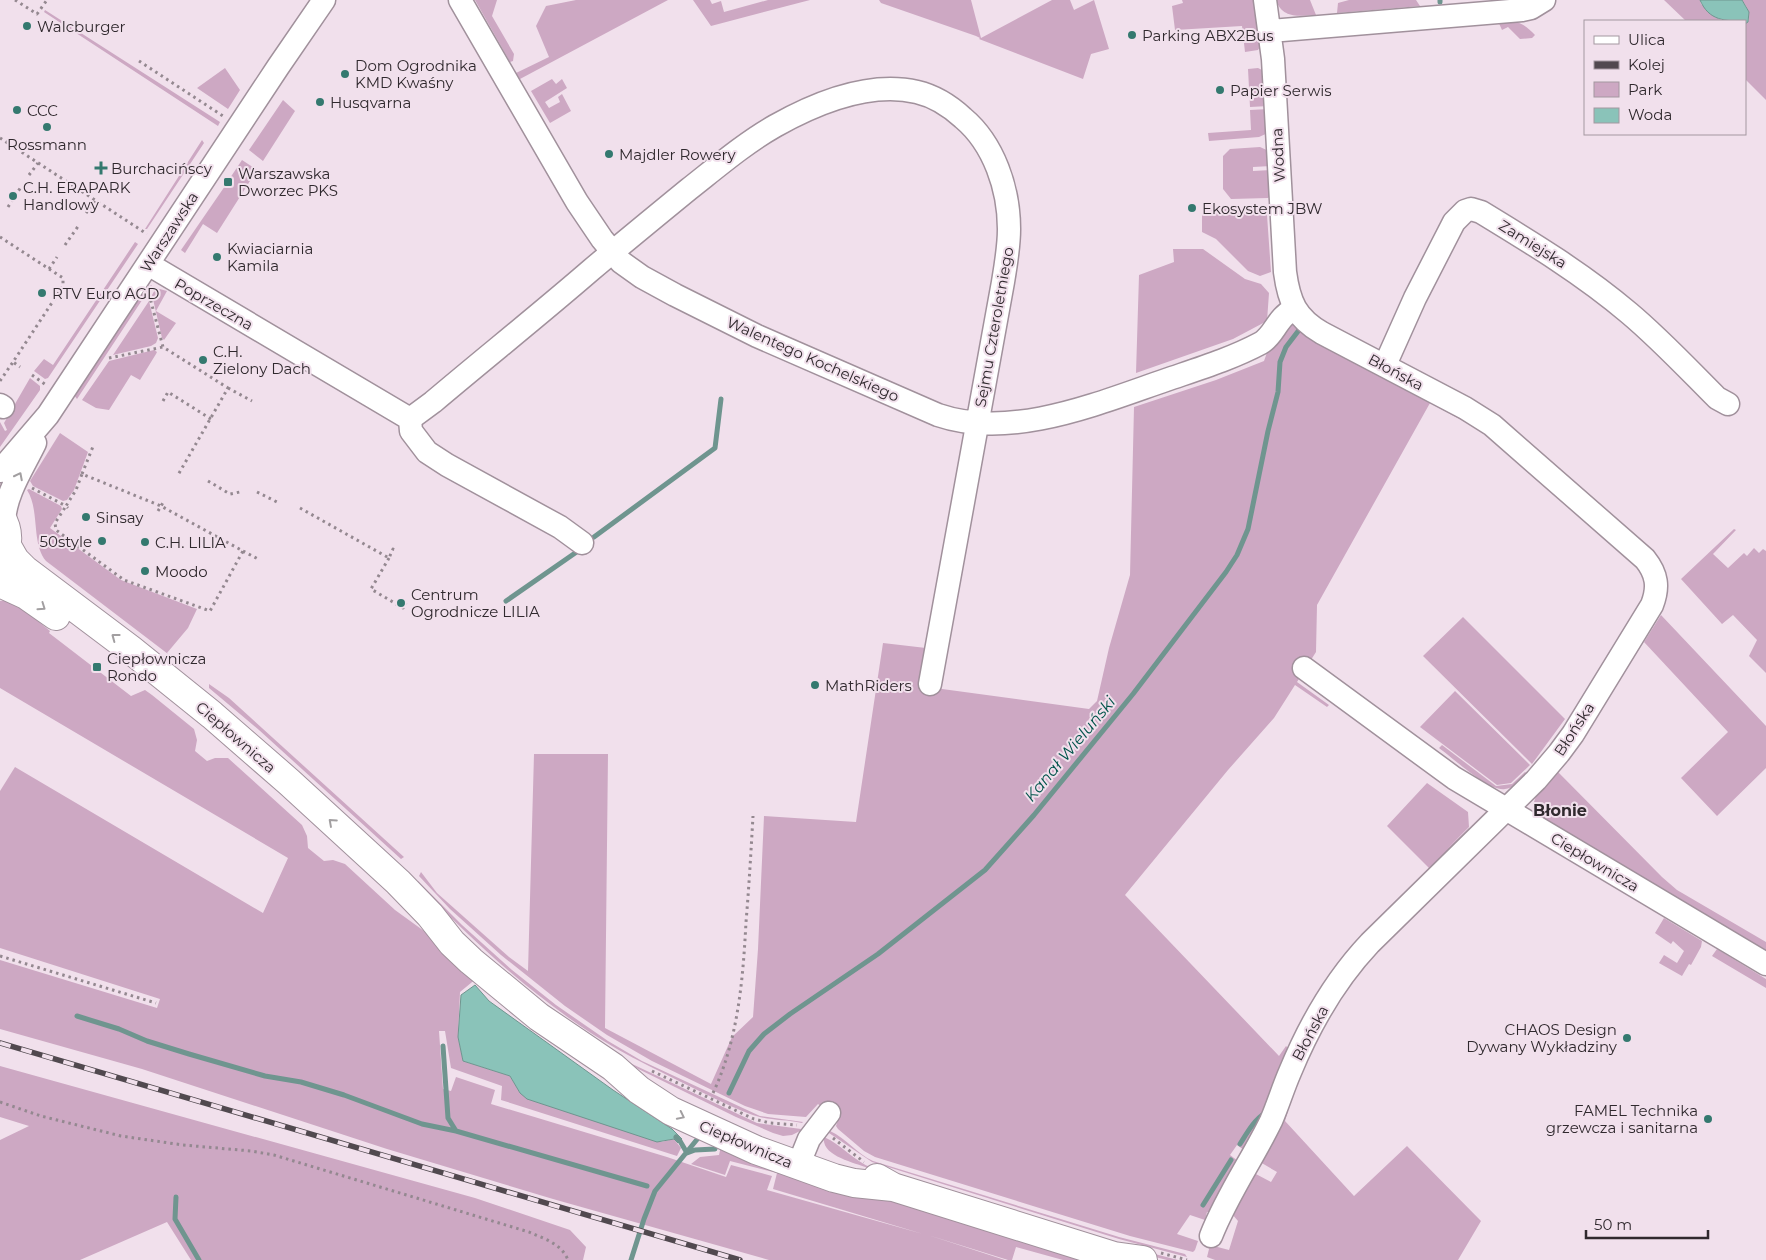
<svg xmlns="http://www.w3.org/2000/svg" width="1766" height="1260" viewBox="0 0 1766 1260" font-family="Montserrat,sans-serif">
	<rect width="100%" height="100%" fill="#f1e0ec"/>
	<path fill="#cda8c3" d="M475,0H497L492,16L514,54L513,61L510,62Z
		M576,0H668L520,79L516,73L549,57L536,26L546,6Z
		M693,0H710L712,4L721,1L724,12L768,0H810L711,26Z
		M879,0H971L981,38L1052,0H1070L1074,10L1094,0L1109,49L1091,54L1083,79L979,39L980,38L976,36L881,3Z
		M1182,0H1257L1263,43L1258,50L1245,52L1242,26L1175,30L1172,6L1183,3Z
		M1276,0H1310L1316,15C1300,16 1282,19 1276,0Z
		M1349,0H1416L1420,6L1337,13L1338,3Z
		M1664,0H1700L1701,4L1719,19L1724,21H1686Z
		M1742,0H1766V100L1745,79V24L1748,22C1751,13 1747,7 1742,0Z
		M45,10L220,122L218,126L44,12Z
		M1497,19C1515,21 1522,21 1535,35L1532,38L1520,39L1508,27L1502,30Z
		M225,68L240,90L228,109L197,88Z
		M1258,68L1262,70L1269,106L1250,107L1248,69Z
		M552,79L556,84L562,79L567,88L545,102L549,108L560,102L558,97L562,94L571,111L550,123L531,91Z
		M283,100L295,111L263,161L249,150Z
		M1269,109L1270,132L1259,137L1209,141L1208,133L1251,130L1250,110Z
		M202,140L204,143L147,229H145Z
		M1260,147L1271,152V166L1253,167V171L1271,170L1272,194L1268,198L1231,199L1223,189V156L1230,149Z
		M242,160L257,170L217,233L203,224L185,253L181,250L225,186L228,187L232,180L230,178Z
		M1204,207L1264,208L1267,215L1271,272L1260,276L1248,271L1216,239L1202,232V213L1204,212Z
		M135,242L138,244L48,378L45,379L34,371L44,359L53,365Z
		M1173,249H1203L1245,279L1261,284L1269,293L1267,321L1233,339L1136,373L1139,275L1174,262Z
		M152,285L77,399L74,395L145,288Z
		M156,288L167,291L156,311L176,323L164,340L162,338L152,295Z
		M149,301L158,338L156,343L151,346L113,355Z
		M1289,324L1297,326L1445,406L1489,435L1430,403L1317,605L1316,652L1297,682L1329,705L1327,707L1295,685L1274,718L1228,770L1125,895L1279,1056L1286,1046L1291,1051L1267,1111L1244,1150L1237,1145L1230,1155L1238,1161L1209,1212H1207L1205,1220L1190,1215L1177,1234L1198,1241L1195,1250L1193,1252L1130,1236L875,1157L864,1151L838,1129L836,1126L838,1120L818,1104L806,1117L768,1114L745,1106L652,1061L607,1035L565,1006L501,955L450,909L419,876L421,872L437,893L509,957L528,971L534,754H608L605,1028L711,1084L732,1037L753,1017L758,949L764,816L856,822L883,643L926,648L920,686L1089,709L1097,701L1109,648L1130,575L1134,407L1216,380L1264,361L1269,347Z
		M154,350L157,352L156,354L140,380L131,375L109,410L96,408L82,400L109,361Z
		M30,378L40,386V390L0,447V422L5,431L7,430L4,423Z
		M60,433L88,452L74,490L67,500L63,501L33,486L30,481Z
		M29,489L61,506L62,509L50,528L121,580L197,609L188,628L167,653L189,670L46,561C31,543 40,510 27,490Z
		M1734,529L1736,530L1713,554L1728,568L1744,553L1747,556L1754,548L1759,553L1763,549L1766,551V673L1749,656L1757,640L1733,615L1722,624L1681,579Z
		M7,600L16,603L50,631L49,633L131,696L145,690L152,695L194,729L197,740L195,751L207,761L215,758H228L302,825L307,836L308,848L324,861L333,860L345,864L395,910L424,931L477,978L460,992L458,1037L463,1061L510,1076L520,1093L661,1142L674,1139L681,1148L677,1156L501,1100L502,1086L451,1068L445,1031H439L443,1089L451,1091L456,1077L495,1090L491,1104L667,1157L726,1177L731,1165L772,1176L767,1190L923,1234L773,1189L777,1173L730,1161L725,1175L691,1164L700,1157L719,1155L722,1141L1093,1260H1063L1016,1247L1012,1260H1008L928,1235L1005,1260H769L553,1199L387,1149L142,1069L0,1029V960L157,1008L160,999L0,948V791L15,767L263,913L288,858L0,688V601Z
		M1661,615L1766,726V768L1717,816L1681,778L1728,732L1644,642Z
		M1463,617L1565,719L1532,764L1423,656Z
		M209,684L229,698L404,857L401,859L259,730L209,688Z
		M1455,691L1530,765L1511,783L1497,785L1420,727Z
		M1442,745L1496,786L1512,784L1525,772L1529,775C1522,781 1514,788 1505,789C1489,792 1453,758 1439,748Z
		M1558,772L1662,877L1677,890L1766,942V955L1537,815L1534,802L1536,796Z
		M1427,783L1468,812L1469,827L1448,848L1469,828L1471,831L1432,871L1387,826Z
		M418,881L462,925L512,970L556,1005L608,1041L642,1061L760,1116L803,1122L802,1123C784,1119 768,1121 750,1114C726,1105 704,1093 681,1082C660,1071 638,1061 617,1049C543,1006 477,946 418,884Z
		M1664,918L1702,941L1701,947L1691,965L1689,964L1682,976L1659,963L1664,955L1677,963L1684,951L1673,941L1671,944L1655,933Z
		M461,935L526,991L608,1050L630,1063L757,1123L801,1129L800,1131L792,1135L783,1136L773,1133L736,1117L618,1059L535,1002Z
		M1717,949L1766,979V988L1712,956Z
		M0,1066L475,1198L570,1230L586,1247L583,1260H191L167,1222L80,1260H0V1140L29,1126L0,1117Z
		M1284,1109L1288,1111L1285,1121L1354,1196L1407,1146L1481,1221L1458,1260H1215L1207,1257L1210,1245L1229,1250L1238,1221L1232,1214L1254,1173L1271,1182L1277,1172L1260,1162Z
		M830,1131C846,1138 857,1154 873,1161L1119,1237L1185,1254L1187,1257L1119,1239L872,1162L829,1133Z
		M824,1137C842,1145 854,1161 872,1168L1124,1246L1178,1260H1167L1124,1249L868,1168C854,1162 821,1156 824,1137Z"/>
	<path fill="#8ac3b9" stroke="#6f958f" d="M1700,0H1742L1749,12L1748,22L1745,24V21C1725,21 1709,21 1700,0Z
		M475,985L489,1001L613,1090L672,1129L682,1139L678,1143L674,1139L657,1142L527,1099L520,1093L510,1076L463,1061L458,1037L461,995Z"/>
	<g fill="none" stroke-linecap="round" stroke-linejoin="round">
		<path stroke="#6f958f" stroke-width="5" d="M1440,2V0
			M594,537L715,448L721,399
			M506,601L578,551
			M77,1016L119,1029L147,1041L189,1054L265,1076L301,1082L344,1095L422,1124L456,1131
			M443,1046L448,1118L456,1131L647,1186
			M729,1093L749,1051L764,1034L790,1014L878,954L985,870L1034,815L1133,694L1226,572L1237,555L1248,529L1268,431L1278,392L1280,362L1286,347L1299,330
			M676,1137L680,1141L687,1153L695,1150L715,1149
			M1240,1144C1247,1133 1254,1120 1265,1113
			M176,1197L175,1219L199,1260
			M1203,1205L1231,1160
			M631,1260L644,1219L655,1191L699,1137"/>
		<g stroke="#a1919c" stroke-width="25">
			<path id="minor" d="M460,0L577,202L602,239L621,262L642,277L675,295L757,336L938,415C1011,440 1096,404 1166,380C1198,369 1231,359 1261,343C1275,335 1276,318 1295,308
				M1270,31L1522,10L1531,8L1544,0
				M148,264L410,419L433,402C485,358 539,315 591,270C623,243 656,216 689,189C717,167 745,143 775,126C816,103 870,81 917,92C934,96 950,106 963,118C994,144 1009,189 1009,229C1009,247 1006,264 1003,282L930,684
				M1385,365L1415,298L1454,222L1465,211L1471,209L1481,212C1532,243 1583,274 1629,313C1660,339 1688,369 1717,398L1728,404
				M0,405L3,407
				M410,419L411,431L427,452L447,465L560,527L582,543
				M0,471L48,415L278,67L324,0
				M4,522C5,494 23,468 35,443
				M1304,668L1454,778L1766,964
				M798,1166L809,1139L829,1113
				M1211,1236C1227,1195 1252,1160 1271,1121C1278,1105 1283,1088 1290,1072C1309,1026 1336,979 1370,943L1536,780L1559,753L1573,734L1652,605C1659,587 1657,574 1645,559L1492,425L1465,408L1322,333C1296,318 1289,302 1285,272L1273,59L1265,0"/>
		</g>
		<g stroke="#a1919c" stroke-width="30">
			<path id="major" d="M0,515C10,531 9,545 1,562
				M7,546L15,560L25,570L130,649L212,715L289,782L398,882L430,915L452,943L471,961L539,1017L613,1067L639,1090L671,1111L756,1150L834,1178L854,1183L893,1187
				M0,583L26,595L56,616
				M877,1178L893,1187L1114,1256L1143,1260"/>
		</g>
		<path stroke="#948890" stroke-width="3" stroke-dasharray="2.5 4" stroke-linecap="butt" d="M15,0L37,14L47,0
			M139,61L223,116
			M0,138L147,234
			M29,175L38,163
			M8,207L21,187
			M86,213L95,201
			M0,237L63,278V286L13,362L20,367
			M65,245L79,225
			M49,269L57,257
			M149,294L163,347L228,388L178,475
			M109,358L163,347
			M32,375L46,385
			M0,381L13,362
			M228,388L252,401
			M163,401L168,392L211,419
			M82,474L94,444
			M208,481L230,494L240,492
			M32,488L66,506L76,490L82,474L161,506L243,551L210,611L124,580L56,530L55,523L66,506L68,508
			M257,492L279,503
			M300,508L389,558L393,549L396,551
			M158,511L164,501
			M243,551L258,559
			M389,558L371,589L403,608L406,603
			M0,956L156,1003
			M652,1071L754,1119L770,1123L797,1125
			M713,1093C738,1040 743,980 746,922C749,887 751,851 753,816
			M0,1102L41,1116L121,1136L183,1145L251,1151L274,1155L529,1232C544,1239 561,1243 568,1260
			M833,1138L864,1162
			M1161,1253L1187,1260"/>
		<use href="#minor" stroke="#fff" stroke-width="22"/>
		<use href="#major" stroke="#fff" stroke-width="28"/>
		<g stroke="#51494f" stroke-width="5.5">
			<path id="rail" d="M0,1043L740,1260"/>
		</g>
		<use href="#rail" stroke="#f1e0ec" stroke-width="4" stroke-dasharray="11" stroke-linecap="butt"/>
	</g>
	<defs><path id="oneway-chevron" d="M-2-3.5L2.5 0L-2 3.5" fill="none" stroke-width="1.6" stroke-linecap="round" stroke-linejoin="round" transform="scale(1.25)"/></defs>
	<g stroke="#a29fa1">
		<use href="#oneway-chevron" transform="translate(19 476) rotate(-63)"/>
		<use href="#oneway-chevron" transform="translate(42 607) rotate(35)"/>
		<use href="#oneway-chevron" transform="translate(115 637) rotate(-143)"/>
		<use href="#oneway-chevron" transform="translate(332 822) rotate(-138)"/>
		<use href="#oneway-chevron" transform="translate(681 1116) rotate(26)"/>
	</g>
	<g fill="#34796f" stroke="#f1e0ec" stroke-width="2">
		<circle cx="27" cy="26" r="5"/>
		<circle cx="1132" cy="35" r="5"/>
		<circle cx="345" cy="74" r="5"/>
		<circle cx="1220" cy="90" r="5"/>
		<circle cx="320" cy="102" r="5"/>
		<circle cx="17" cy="110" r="5"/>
		<circle cx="47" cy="127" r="5"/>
		<circle cx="609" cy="154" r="5"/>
		<path d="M98.5 160.5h5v5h5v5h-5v5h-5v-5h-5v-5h5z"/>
		<rect x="223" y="177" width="10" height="10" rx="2.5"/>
		<circle cx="13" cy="196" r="5"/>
		<circle cx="1192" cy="208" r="5"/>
		<circle cx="217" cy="257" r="5"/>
		<circle cx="42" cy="293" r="5"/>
		<circle cx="203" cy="360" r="5"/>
		<circle cx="86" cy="517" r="5"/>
		<circle cx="102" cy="541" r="5"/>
		<circle cx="145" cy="542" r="5"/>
		<circle cx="145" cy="571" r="5"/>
		<circle cx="401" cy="603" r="5"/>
		<rect x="92" y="662" width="10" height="10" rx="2.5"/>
		<circle cx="815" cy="685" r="5"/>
		<circle cx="1627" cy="1038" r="5"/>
		<circle cx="1708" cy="1119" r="5"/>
	</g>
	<g text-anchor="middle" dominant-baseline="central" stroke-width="4" stroke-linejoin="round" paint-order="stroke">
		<g font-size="15" fill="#30292e" stroke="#f1e0ec" text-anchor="start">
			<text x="37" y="26">Walcburger</text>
			<text x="1142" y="35">Parking ABX2Bus</text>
			<text x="355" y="65">Dom Ogrodnika<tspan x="355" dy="17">KMD Kwaśny</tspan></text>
			<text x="1230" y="90">Papier Serwis</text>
			<text x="330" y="102">Husqvarna</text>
			<text x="27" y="110">CCC</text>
			<text x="47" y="144" text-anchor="middle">Rossmann</text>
			<text x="619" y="154">Majdler Rowery</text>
			<text x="111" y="168">Burchacińscy</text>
			<text x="238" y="173">Warszawska<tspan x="238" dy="17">Dworzec PKS</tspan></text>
			<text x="23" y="187">C.H. ERAPARK<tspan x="23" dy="17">Handlowy</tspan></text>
			<text x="1202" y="208">Ekosystem JBW</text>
			<text x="227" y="248">Kwiaciarnia<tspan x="227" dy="17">Kamila</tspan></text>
			<text x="52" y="293">RTV Euro AGD</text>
			<text x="213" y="351">C.H.<tspan x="213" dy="17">Zielony Dach</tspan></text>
			<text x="96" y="517">Sinsay</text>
			<text x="92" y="541" text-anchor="end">50style</text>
			<text x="155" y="542">C.H. LILIA</text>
			<text x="155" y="571">Moodo</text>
			<text x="411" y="594">Centrum<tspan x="411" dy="17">Ogrodnicze LILIA</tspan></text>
			<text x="107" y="658">Ciepłownicza<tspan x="107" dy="17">Rondo</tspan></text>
			<text x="825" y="685">MathRiders</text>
			<text x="1617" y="1029" text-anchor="end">CHAOS Design<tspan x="1617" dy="17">Dywany Wykładziny</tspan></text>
			<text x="1698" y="1110" text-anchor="end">FAMEL Technika<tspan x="1698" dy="17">grzewcza i sanitarna</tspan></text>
		</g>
		<g font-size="15" fill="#30292e" stroke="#f1e0ec">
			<text transform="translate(1278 155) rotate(-93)">Wodna</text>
			<text transform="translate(169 232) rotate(-57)">Warszawska</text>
			<text transform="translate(1533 244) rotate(32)">Zamiejska</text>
			<text transform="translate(214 304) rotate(30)">Poprzeczna</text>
			<text transform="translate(994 327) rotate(-80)">Sejmu Czteroletniego</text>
			<text transform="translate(813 359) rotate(24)">Walentego Kochelskiego</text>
			<text transform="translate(1396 372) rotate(28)">Błońska</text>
			<text transform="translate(1574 729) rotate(-57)">Błońska</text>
			<text transform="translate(236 737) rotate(41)">Ciepłownicza</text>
			<text transform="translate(1595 862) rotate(31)">Ciepłownicza</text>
			<text transform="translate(1310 1033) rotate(-62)">Błońska</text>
			<text transform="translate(746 1144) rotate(23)">Ciepłownicza</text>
		</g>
		<g font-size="16" font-style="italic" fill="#00544b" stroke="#f1e0ec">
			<text transform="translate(1070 749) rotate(-50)">Kanał Wieluński</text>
		</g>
		<g font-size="16" font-weight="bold" fill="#30292e" stroke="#f1e0ec">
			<text x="1560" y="810">Błonie</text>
		</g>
	</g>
	<rect x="1584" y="20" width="162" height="115" fill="#f1e0ec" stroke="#a497a0"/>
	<rect x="1594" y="36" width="25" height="8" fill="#ffffff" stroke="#a497a0"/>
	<text x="1628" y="45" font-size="15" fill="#30292e">Ulica</text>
	<rect x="1594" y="61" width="25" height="8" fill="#51494f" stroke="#a497a0"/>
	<text x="1628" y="70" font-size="15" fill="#30292e">Kolej</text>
	<rect x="1594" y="82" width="25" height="15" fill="#cda8c3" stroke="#a497a0"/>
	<text x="1628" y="95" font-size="15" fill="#30292e">Park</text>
	<rect x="1594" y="108" width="25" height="15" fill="#8ac3b9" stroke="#a497a0"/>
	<text x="1628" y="120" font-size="15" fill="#30292e">Woda</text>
	<path d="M1586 1230v8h122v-8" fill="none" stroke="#30292e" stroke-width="2.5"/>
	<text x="1594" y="1230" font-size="15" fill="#30292e" stroke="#f1e0ec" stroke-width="4" paint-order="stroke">50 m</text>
</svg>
